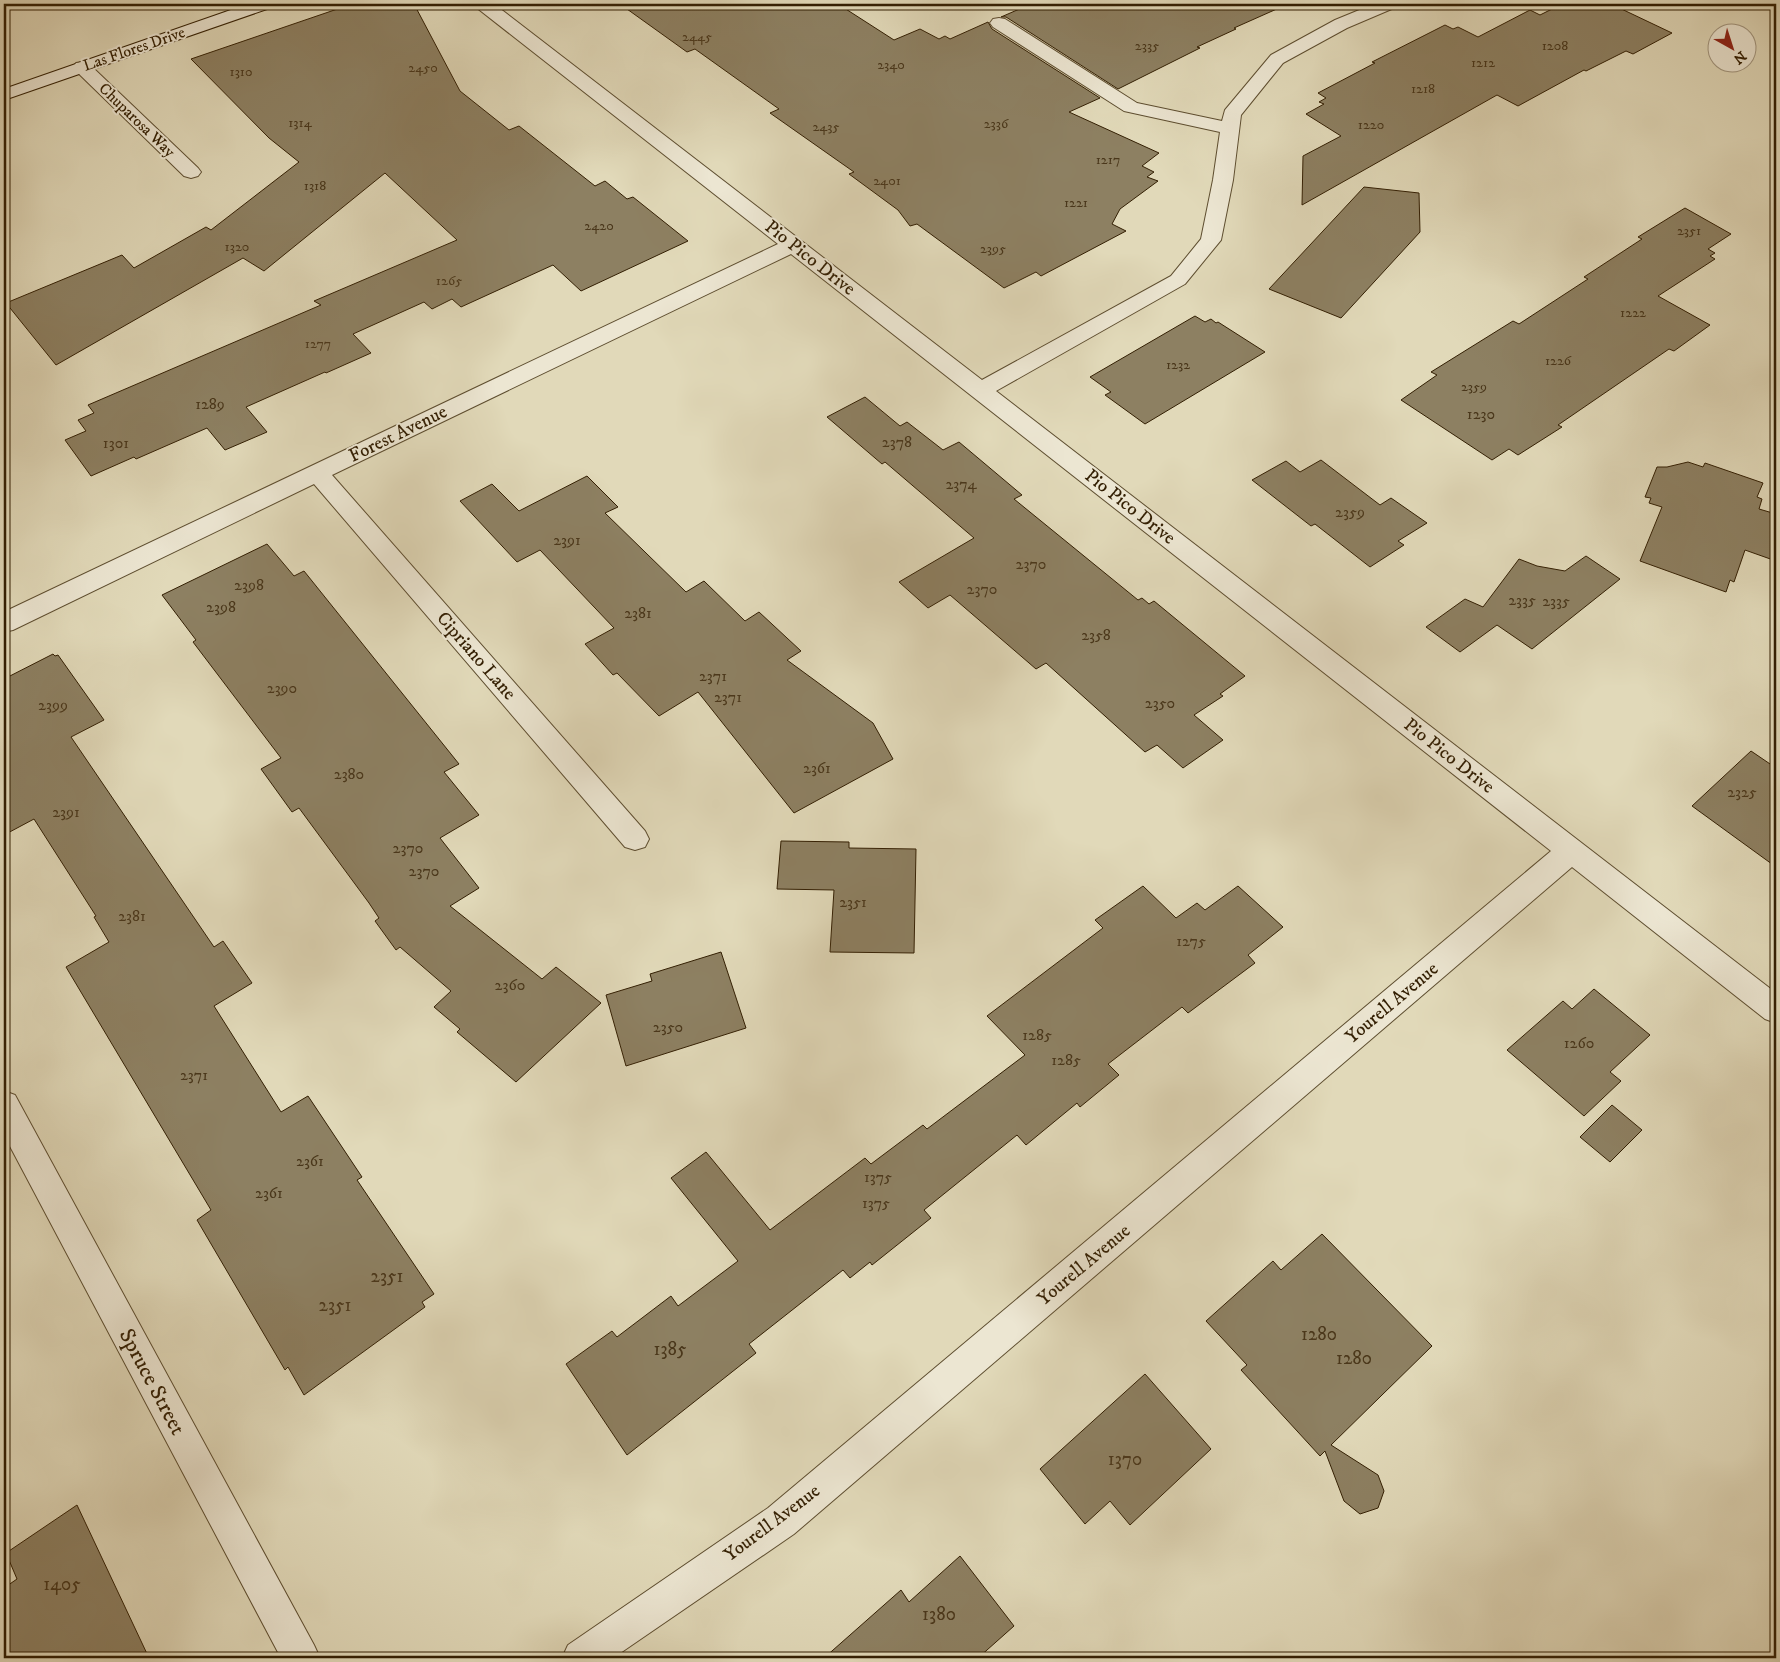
<svg xmlns="http://www.w3.org/2000/svg" width="1780" height="1662" viewBox="0 0 1780 1662" font-family="'IM FELL DW Pica',serif">
	<rect width="100%" height="100%" fill="#e1d9b9"/>
	<filter id="stains"><feTurbulence type="fractalNoise" baseFrequency=".004" numOctaves="4"/><feColorMatrix values="0 0 0 0 .2 0 0 0 0 .09 0 0 0 0 .02 0 0 0 .5 -.17"/></filter>
	<radialGradient id="worn" r=".72"><stop offset=".6" stop-color="#630" stop-opacity="0"/><stop offset="1" stop-color="#630" stop-opacity=".3"/></radialGradient>
	<path fill="#8d8062" stroke="#331f03" d="M352,4H414L460,91L509,130L519,126L595,186L605,181L627,199L633,197L688,241L581,291L553,265L461,307L452,299L432,309L424,302L353,334L371,353L326,373L325,372L246,407L267,432L225,450L207,428L136,459L134,457L91,476L65,440L86,431L78,420L94,413L88,405L321,305L314,301L457,240L385,173L264,271L243,258L56,365L6,303L122,255L134,268L206,227L211,230L299,162L269,138L191,59Z
		M620,4H838L894,40L920,29L939,39L945,36L950,39L988,22L992,29L1100,98L1069,112L1159,153L1142,166L1154,172L1147,177L1158,181L1120,209L1112,224L1126,231L1041,276L1036,272L1004,288L917,224L910,226L898,210L849,174L854,172L770,113L779,109L695,49L687,52Z
		M1031,4H1288L1234,28L1236,29L1197,47L1200,48L1118,89L1006,17H1001Z
		M1562,4H1611L1672,33L1633,54L1626,51L1586,71L1584,70L1518,106L1497,95L1302,205L1303,156L1341,136L1306,114L1324,104L1319,102L1326,98L1318,93L1375,63L1372,62L1445,25L1453,29L1458,27L1478,37L1530,10L1540,15Z
		M1364,187L1419,193L1420,232L1341,318L1269,289Z
		M1685,208L1731,234L1708,249L1715,253L1710,256L1715,259L1658,296L1710,325L1674,351L1669,349L1558,425L1562,427L1518,455L1509,449L1492,460L1401,400L1437,375L1431,372L1513,321L1519,324L1588,279L1584,277L1642,239L1638,237Z
		M1195,316L1205,322L1211,319L1216,323L1218,322L1265,352L1145,424L1105,395L1111,392L1090,377Z
		M865,397L900,426L907,422L943,450L959,442L1022,495L1014,499L1138,600L1142,598L1149,604L1154,601L1245,676L1220,694L1223,696L1194,715L1223,740L1183,768L1157,745L1145,752L1046,663L1036,669L950,595L928,608L899,582L974,538L885,462L882,464L827,417Z
		M1321,460L1380,505L1391,498L1427,523L1398,541L1404,545L1370,567L1315,524L1311,526L1252,480L1286,461L1300,472Z
		M1688,462L1703,467L1705,463L1763,483L1757,497L1762,499L1759,509L1776,514V561L1745,550L1734,582L1730,580L1726,592L1640,561L1662,507L1649,503L1651,498L1645,497L1657,467H1667Z
		M587,476L618,507L605,513L686,592L704,581L745,621L759,612L801,651L787,660L873,723L893,759L794,813L698,692L659,716L617,673L613,675L585,644L614,628L540,550L517,562L460,501L492,484L519,511Z
		M267,544L294,576L304,571L459,764L444,772L479,815L440,838L479,888L450,906L542,979L556,967L601,1003L516,1082L457,1032L460,1029L434,1007L451,991L400,947L396,950L375,921L379,918L369,903L299,808L292,812L261,769L281,758L193,642L196,640L162,595Z
		M1586,556L1620,579L1532,649L1497,625L1460,652L1426,627L1465,599L1483,607L1519,559L1537,566L1565,571Z
		M53,654L55,656L58,655L104,720L71,737L214,947L223,941L252,983L214,1006L281,1112L308,1096L362,1177L357,1180L434,1294L422,1302L425,1307L304,1395L288,1367L285,1370L197,1220L211,1210L66,967L109,942L94,917L96,916L34,819L4,835V679Z
		M1751,751L1776,768V867L1692,806Z
		M781,841L849,842V848L916,849L914,953L830,952L834,890L777,889Z
		M1143,886L1176,918L1197,903L1205,910L1238,886L1283,927L1248,955L1255,963L1188,1013L1182,1007L1108,1064L1119,1075L1080,1107L1077,1103L1026,1145L1017,1135L924,1210L931,1218L872,1265L870,1262L850,1278L843,1270L749,1344L756,1353L627,1455L566,1364L612,1331L617,1337L671,1296L678,1306L738,1261L671,1178L706,1152L770,1230L865,1158L871,1164L923,1125L927,1129L1025,1055L987,1016L1103,928L1095,920Z
		M721,952L746,1028L626,1066L606,995L652,981L650,974Z
		M1594,989L1650,1035L1610,1072L1621,1081L1584,1116L1507,1050L1563,1001L1572,1009Z
		M1612,1105L1642,1130L1610,1162L1580,1137Z
		M1322,1234L1432,1346L1331,1445L1378,1475L1384,1491L1378,1508L1360,1514L1344,1501L1325,1451L1320,1456L1241,1370L1247,1365L1206,1321L1273,1261L1281,1270Z
		M1145,1374L1211,1449L1130,1525L1110,1501L1085,1524L1040,1469Z
		M77,1505L149,1658H4V1588L17,1579L6,1553Z
		M960,1556L1014,1626L978,1658H824L901,1590L909,1602Z"/>
	<g fill="none" stroke-linecap="round" stroke-linejoin="round">
		<g stroke="#5e4e30" stroke-width="2">
			<path id="street" d="M475,4H494L982,380L1171,276L1201,239L1213,180L1220,132L1124,111L993,27L990,23L993,19L999,18L1005,19L1137,103L1222,121L1225,110L1271,55L1335,20L1374,4H1396L1394,8L1347,28L1283,63L1241,115L1233,180L1221,240L1185,284L996,391L1776,993V1023L1765,1019L1572,867L794,1534L613,1658H562L568,1645L768,1508L1551,851L791,254L332,475L645,831L649,839L645,847L635,850L625,847L314,484L13,630L4,632V612L778,244L477,8Z
				M82,62L88,63L198,168L201,172L198,176L191,178L184,176L76,71L73,67L76,63Z
				M4,1091L15,1095L314,1645L320,1658H281L4,1135Z"/>
		</g>
		<g stroke="#331f03" stroke-width="2">
			<path id="secondary" d="M248,4H273L270,8L4,100V89Z"/>
		</g>
		<use href="#street" fill="#ece6d2" fill-rule="evenodd"/>
		<use href="#secondary" fill="#ece6d2" fill-rule="evenodd"/>
	</g>
	<g text-anchor="middle" dominant-baseline="central" stroke-width="4" stroke-linejoin="round" paint-order="stroke">
		<g font-size="14" fill="#4a371b">
			<text x="697" y="37">2445</text>
			<text x="1147" y="46">2335</text>
			<text x="1555" y="46">1208</text>
			<text x="1483" y="63">1212</text>
			<text x="891" y="65">2340</text>
			<text x="423" y="68">2450</text>
			<text x="241" y="72">1310</text>
			<text x="1423" y="89">1218</text>
			<text x="300" y="123">1314</text>
			<text x="996" y="124">2336</text>
			<text x="1371" y="125">1220</text>
			<text x="826" y="127">2435</text>
			<text x="1108" y="160">1217</text>
			<text x="887" y="181">2401</text>
			<text x="315" y="186">1318</text>
			<text x="1076" y="203">1221</text>
			<text x="599" y="226">2420</text>
			<text x="1689" y="231">2351</text>
			<text x="237" y="247">1320</text>
			<text x="993" y="249">2395</text>
			<text x="449" y="281">1265</text>
			<text x="1633" y="313">1222</text>
			<text x="318" y="344">1277</text>
			<text x="1558" y="361">1226</text>
			<text x="1178" y="365">1232</text>
			<text x="1474" y="387">2359</text>
		</g>
		<g font-size="16" fill="#331f03" stroke="#ece6d2">
			<text transform="translate(134 49) rotate(-19)">Las Flores Drive</text>
			<text transform="translate(137 120) rotate(44)">Chuparosa Way</text>
		</g>
		<g font-size="16" fill="#4a371b">
			<text x="210" y="404">1289</text>
			<text x="1481" y="414">1230</text>
			<text x="897" y="442">2378</text>
			<text x="116" y="443">1301</text>
			<text x="961" y="484">2374</text>
			<text x="1350" y="512">2359</text>
			<text x="567" y="540">2391</text>
			<text x="1031" y="564">2370</text>
			<text x="249" y="585">2398</text>
			<text x="982" y="589">2370</text>
			<text x="1522" y="600">2335</text>
			<text x="1556" y="601">2335</text>
			<text x="221" y="607">2398</text>
			<text x="638" y="613">2381</text>
			<text x="1096" y="635">2358</text>
			<text x="713" y="676">2371</text>
			<text x="282" y="688">2390</text>
			<text x="728" y="697">2371</text>
			<text x="1160" y="703">2350</text>
			<text x="53" y="705">2399</text>
			<text x="817" y="768">2361</text>
			<text x="349" y="774">2380</text>
			<text x="1742" y="792">2325</text>
			<text x="66" y="812">2391</text>
			<text x="408" y="848">2370</text>
			<text x="424" y="871">2370</text>
			<text x="853" y="902">2351</text>
			<text x="132" y="916">2381</text>
			<text x="1191" y="941">1275</text>
			<text x="510" y="985">2360</text>
			<text x="668" y="1027">2350</text>
			<text x="1037" y="1035">1285</text>
			<text x="1579" y="1043">1260</text>
			<text x="1066" y="1060">1285</text>
			<text x="194" y="1075">2371</text>
			<text x="310" y="1161">2361</text>
			<text x="878" y="1177">1375</text>
			<text x="269" y="1193">2361</text>
			<text x="876" y="1203">1375</text>
		</g>
		<g font-size="19" fill="#331f03" stroke="#ece6d2">
			<text transform="translate(810 258) rotate(38)">Pio Pico Drive</text>
			<text transform="translate(398 434) rotate(-26)">Forest Avenue</text>
			<text transform="translate(1130 507) rotate(38)">Pio Pico Drive</text>
			<text transform="translate(476 656) rotate(49)">Cipriano Lane</text>
			<text transform="translate(1449 756) rotate(38)">Pio Pico Drive</text>
			<text transform="translate(1392 1003) rotate(-40)">Yourell Avenue</text>
			<text transform="translate(1084 1265) rotate(-40)">Yourell Avenue</text>
			<text transform="translate(772 1523) rotate(-37)">Yourell Avenue</text>
		</g>
		<g font-size="19" fill="#4a371b">
			<text x="387" y="1276">2351</text>
			<text x="335" y="1305">2351</text>
			<text x="1319" y="1334">1280</text>
			<text x="670" y="1349">1385</text>
			<text x="1354" y="1358">1280</text>
			<text x="1125" y="1459">1370</text>
			<text x="62" y="1584">1405</text>
			<text x="939" y="1614">1380</text>
		</g>
		<g font-size="22" fill="#331f03" stroke="#ece6d2">
			<text transform="translate(152 1382) rotate(62)">Spruce Street</text>
		</g>
	</g>
	<rect width="1780" height="1662" fill="none" stroke="#e1d9b9" stroke-width="20"/>
	<rect x="5" y="5" width="1770" height="1652" fill="none" stroke="#331f03" stroke-width="2.5"/>
	<rect x="10" y="10" width="1760" height="1642" fill="none" stroke="#331f03"/>
	<g transform="translate(1732 48) rotate(141)"><circle r="24" fill="#ece6d2" stroke="#a2967f"/>
	<path d="M0-4L9 19L0 12L-9 19Z" fill="#8f2418"/>
	<text y="-8" font-size="14" font-weight="bold" text-anchor="middle" fill="#331f03">N</text>
	</g>
	<rect width="100%" height="100%" filter="url(#stains)"/>
	<rect width="100%" height="100%" fill="url(#worn)"/>
</svg>
